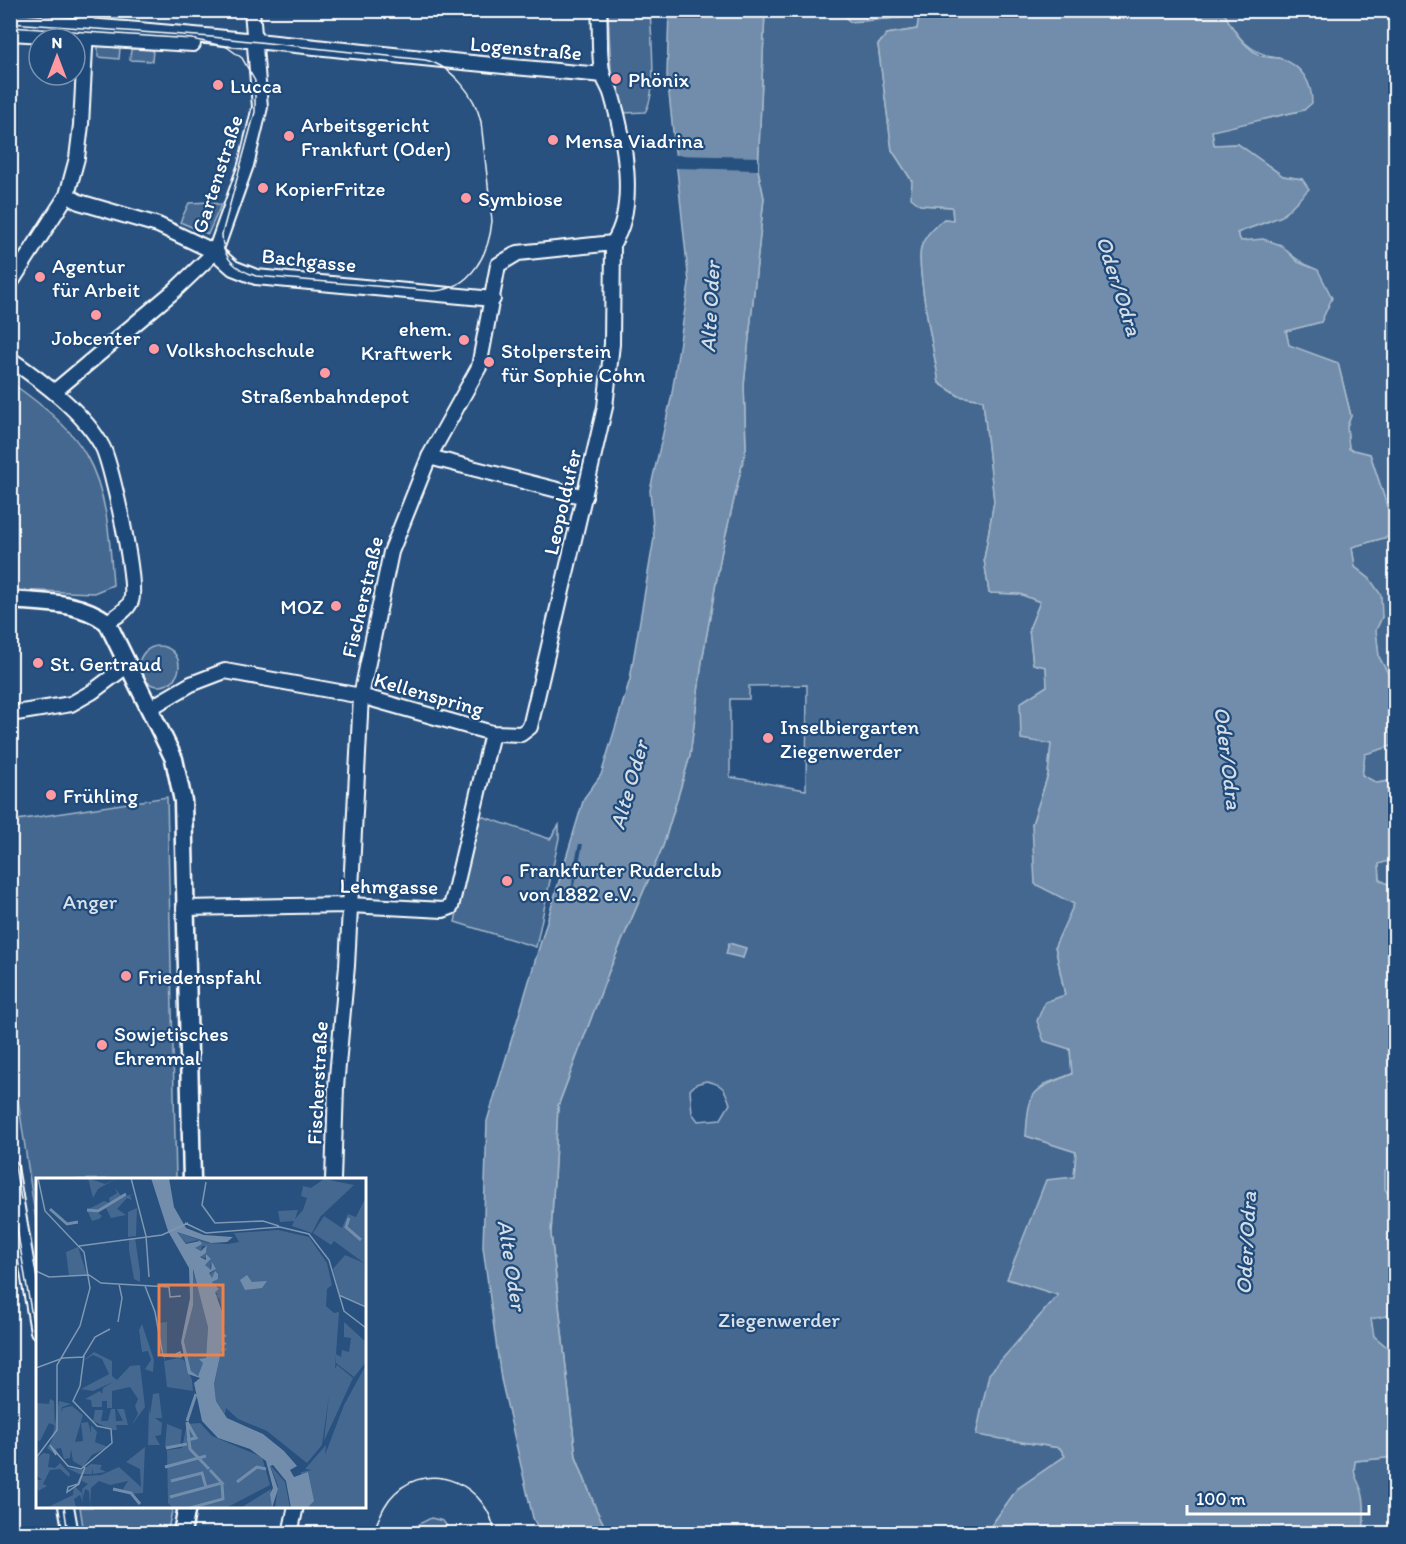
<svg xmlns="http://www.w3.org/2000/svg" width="1406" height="1544" viewBox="0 0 1406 1544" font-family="Itim,sans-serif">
	<rect width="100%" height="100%" fill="#28517f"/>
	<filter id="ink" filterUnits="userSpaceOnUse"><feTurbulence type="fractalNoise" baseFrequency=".0167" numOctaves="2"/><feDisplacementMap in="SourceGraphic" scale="12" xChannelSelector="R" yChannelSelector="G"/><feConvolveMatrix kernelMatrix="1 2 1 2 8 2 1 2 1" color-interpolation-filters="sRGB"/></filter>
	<g filter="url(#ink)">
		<path fill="#446890" stroke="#a2b4c8" stroke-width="1.5" fill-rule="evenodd" d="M608,11H650C651,36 658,92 645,112L625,113L611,71Z
			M765,11H840L850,22L919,16L917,29L887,34L878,45L892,150L912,181L920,205L952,207L953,220L944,219C935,226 924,236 921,248C916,271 935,355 939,383L959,396L983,400L994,501L984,559L989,593L1020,594L1040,602L1029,629L1033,664L1046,667L1051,744L1048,775L1032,824L1075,904L1055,946L1065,995L1045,1041L1070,1049L1072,1074L1044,1084L1026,1136L1076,1152L1074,1178L1008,1279L1058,1295L1026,1333L976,1435L1060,1448L1065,1456L1017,1489L986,1533H608L596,1509L576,1457L551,1234L558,1106L609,971L663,846L690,756L702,661L721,555L746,448L744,385L764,198L758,170ZM807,685L806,790L730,777V699H749V686ZM706,1081C723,1084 725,1089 730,1104L721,1119L698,1121L692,1113L690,1090L696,1084Z
			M1223,11H1395V686L1379,657L1376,630L1382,617L1370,579L1355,567L1352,547L1387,537L1394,527L1370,454L1349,450L1347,426L1351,416L1338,363L1289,346L1286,331L1321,322L1317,270C1283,256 1284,237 1241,241L1237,232C1272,220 1293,219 1302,179L1283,176L1238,144L1214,145L1212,130L1304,110L1282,59C1249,54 1238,39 1223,11Z
			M98,46L120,48L119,59L98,57Z
			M131,49L153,50L152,61L130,60Z
			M210,202L221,205L208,234L180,222L189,203Z
			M10,382C36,400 71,427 86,455C108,493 110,542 113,585L94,593L11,590Z
			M139 666a20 20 0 1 1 40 0a20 20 0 1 1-40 0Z
			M1395,745V780L1377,783L1362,776L1365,754Z
			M167,797L176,1179L38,1180L37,1228L11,1052V821Z
			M478,815L550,839L559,825V838L536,947L455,922Z
			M1395,859V888L1380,880L1379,863Z
			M1395,1167V1204L1385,1189V1170Z
			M1395,1314V1362L1388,1348L1373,1336L1371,1318Z
			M1395,1457V1533H1363L1364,1514L1353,1477L1355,1461Z
			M80,1507H173L167,1533H84Z
			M431,1518L443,1521L452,1533H414L419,1524Z"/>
		<path fill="#718dab" stroke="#aabbcd" stroke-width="1.5" d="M669,11H765L758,170L764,198L744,385L746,448L721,555L702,661L690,756L663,846L609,971L558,1106L551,1234L576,1457L596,1509L608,1533L541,1534L533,1518L501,1379L483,1247L487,1121L584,798L601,775L630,679L654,538L650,490L671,399L689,283L667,75Z
			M840,11H1223C1232,28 1241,44 1259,55C1265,59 1275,56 1282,59C1302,66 1312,83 1312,103L1304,110L1212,131L1214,145L1238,144L1283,176L1302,179L1309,189L1282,216L1237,233L1241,241L1263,239L1281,245L1298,262L1318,270L1332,298L1321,322L1286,331L1289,345L1338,363L1351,416L1347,426L1349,449L1370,454L1394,527L1387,537L1352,547L1355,567L1370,579L1381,595L1382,617L1376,630L1379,657L1395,686V745L1365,754L1362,775L1377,783L1396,780L1395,859L1379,864L1380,880L1396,888V1022L1392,1024L1396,1038V1167L1385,1170V1189L1395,1204L1396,1314L1371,1319L1374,1336L1388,1348L1395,1362L1396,1457L1355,1461C1353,1478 1356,1475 1361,1489C1366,1502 1364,1519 1363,1533H986L1017,1489L1065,1456L1060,1448L976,1435L989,1374L1058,1295L1007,1279L1046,1180L1074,1177L1076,1152L1026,1136C1029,1090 1030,1091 1072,1074L1070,1049L1044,1041L1037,1021L1045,1002L1065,995L1055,946L1074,904L1035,884L1032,824L1048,775L1051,744L1021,739L1020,703L1047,686L1046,667L1033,664L1029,629L1040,602L1020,594L989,593L984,559L994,501L983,400L959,396L939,383C935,355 916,271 921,248C924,236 935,226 944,219L953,220L952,207L920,205L911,198L912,181L892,150L878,45L887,34L917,29L919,16L850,22Z
			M729,943L746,948L743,958L726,954Z"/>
		<path fill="#28517f" d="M674,155L758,157V170L676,168Z
			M579,844H583L571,899L573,874L559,872L561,864L574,866Z"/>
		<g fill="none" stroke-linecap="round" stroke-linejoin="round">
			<g stroke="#fff" stroke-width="18">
				<path id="minor" d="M10,21C209,32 405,59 603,75
					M10,33L193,44
					M67,195L79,202L158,225L215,252L233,268L256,277L493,299
					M10,284L67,195L77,158L81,125L87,10
					M10,359C42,381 85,413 103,448C112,467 138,583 131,601C127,611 115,617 107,622
					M55,391L174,291L215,252L246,165L260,107L252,10
					M429,457L585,497
					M150,708L191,684L225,671L361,696L492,733L521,734L530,727L605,407L612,344L613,243
					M10,714L71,704L92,692L128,665
					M184,908L350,905L443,910L451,907L492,733
					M10,1167L38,1331
					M333,1180L336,1087L347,966L361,696L391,552L429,457L479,367L498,265L518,253L613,243C638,207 624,136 612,96C610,88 605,82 603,75C598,55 601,31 599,10
					M66,1506L71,1534
					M290,1534L296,1506"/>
			</g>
			<g stroke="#fff" stroke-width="21">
				<path id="tertiary" d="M10,600C45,603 78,601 107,622L174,759L183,801L192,1180
					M182,1534L187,1506"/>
			</g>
			<use href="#minor" stroke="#1f4a7a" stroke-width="14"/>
			<use href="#tertiary" stroke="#1f4a7a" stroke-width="16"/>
			<path stroke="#fff" stroke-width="1.5" d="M10,23L212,37L425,60C452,66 475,95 481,122L492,221C489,254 471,289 434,291L256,276C235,269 222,258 222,234L255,112V81L242,58L227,47L192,39L10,27
				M10,1138L21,1200
				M10,1188L38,1352
				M64,1506L68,1534
				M372,1534C379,1520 383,1504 395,1493C431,1458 489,1486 495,1534"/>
		</g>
	</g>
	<g fill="#ff9aa2" stroke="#1f4a7a" stroke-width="2">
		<circle cx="616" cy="79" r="6"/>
		<circle cx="218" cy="85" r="6"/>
		<circle cx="289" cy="136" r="6"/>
		<circle cx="553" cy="140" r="6"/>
		<circle cx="263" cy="188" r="6"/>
		<circle cx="466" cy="198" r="6"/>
		<circle cx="40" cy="277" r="6"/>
		<circle cx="96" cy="315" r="6"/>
		<circle cx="464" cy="340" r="6"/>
		<circle cx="154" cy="349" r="6"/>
		<circle cx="489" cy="362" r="6"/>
		<circle cx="325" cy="373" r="6"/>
		<circle cx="336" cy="606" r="6"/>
		<circle cx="38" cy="663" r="6"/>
		<circle cx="768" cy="738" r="6"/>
		<circle cx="51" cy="795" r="6"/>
		<circle cx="507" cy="881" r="6"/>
		<circle cx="126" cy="976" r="6"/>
		<circle cx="102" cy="1045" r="6"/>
	</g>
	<g text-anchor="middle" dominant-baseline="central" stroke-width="4.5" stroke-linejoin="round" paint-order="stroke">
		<g font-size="21" fill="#fff" stroke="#1f4a7a">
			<text transform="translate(526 48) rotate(5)">Logenstraße</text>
			<text transform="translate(217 174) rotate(-72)">Gartenstraße</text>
			<text transform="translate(309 260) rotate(6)">Bachgasse</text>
			<text transform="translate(562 502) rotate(-77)">Leopoldufer</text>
			<text transform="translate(362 597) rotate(-77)">Fischerstraße</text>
			<text transform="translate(429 694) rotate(16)">Kellenspring</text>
			<text transform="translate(389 886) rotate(1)">Lehmgasse</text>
			<text transform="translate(317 1083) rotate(-87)">Fischerstraße</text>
		</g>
		<g font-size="21" fill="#fff" stroke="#1f4a7a" text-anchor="start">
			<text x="628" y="79">Phönix</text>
			<text x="230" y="85">Lucca</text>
			<text x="301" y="124">Arbeitsgericht<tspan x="301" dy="24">Frankfurt (Oder)</tspan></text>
			<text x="565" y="140">Mensa Viadrina</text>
			<text x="275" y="188">KopierFritze</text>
			<text x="478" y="198">Symbiose</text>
			<text x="52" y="265">Agentur<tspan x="52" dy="24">für Arbeit</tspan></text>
			<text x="452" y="328" text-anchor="end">ehem.<tspan x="452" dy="24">Kraftwerk</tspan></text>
			<text x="96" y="337" text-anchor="middle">Jobcenter</text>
			<text x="166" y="349">Volkshochschule</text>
			<text x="501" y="350">Stolperstein<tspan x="501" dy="24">für Sophie Cohn</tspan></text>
			<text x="325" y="395" text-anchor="middle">Straßenbahndepot</text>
			<text x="324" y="606" text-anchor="end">MOZ</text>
			<text x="50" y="663">St. Gertraud</text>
			<text x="780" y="726">Inselbiergarten<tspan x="780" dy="24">Ziegenwerder</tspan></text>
			<text x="63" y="795">Frühling</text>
			<text x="519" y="869">Frankfurter Ruderclub<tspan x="519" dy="24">von 1882 e.V.</tspan></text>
			<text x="138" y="976">Friedenspfahl</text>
			<text x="114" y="1033">Sowjetisches<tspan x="114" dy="24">Ehrenmal</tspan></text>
		</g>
		<g font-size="21" fill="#dae1e9" stroke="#1f4a7a">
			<text x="90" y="901">Anger</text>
			<text x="779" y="1319">Ziegenwerder</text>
		</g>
		<g font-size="22" font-style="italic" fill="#d4dde6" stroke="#1f4a7a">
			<text transform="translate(1119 286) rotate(72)">Oder/Odra</text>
			<text transform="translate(710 307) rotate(-87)">Alte Oder</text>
			<text transform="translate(1228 758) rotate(83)">Oder/Odra</text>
			<text transform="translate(629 785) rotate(-74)">Alte Oder</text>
			<text transform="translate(1246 1243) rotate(-87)">Oder/Odra</text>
			<text transform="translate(512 1265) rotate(81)">Alte Oder</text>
		</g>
	</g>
	<g transform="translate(36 1178)">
		<rect width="330" height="330" fill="#28517f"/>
		<path d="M52,0L69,6L81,0L62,11L57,20ZM288,1L318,7L284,39L276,55L256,48L258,43L244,44L242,33L262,32L259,41L267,32L271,20L265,18L267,8L275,10ZM79,10L86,19L98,16L94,18L96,22L91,20L81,31L90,37L75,40L70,30L61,34L66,38L63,41L56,43L51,32L68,23L74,25L73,20L81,15ZM330,19L328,87L330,128L303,116L297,91L309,77L328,85L298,63L295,67L277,55L288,38L306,50L312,36L320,39ZM101,30L100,58L92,59V34ZM242,52L273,59L291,85L296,107L291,111L290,128L298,135L303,134L299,191L301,187L317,200L288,263L293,217L286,267L271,285L231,253L202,241L190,230L189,236L180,223L178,207L185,174L188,173L185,167L190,166L186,160L190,159L186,154L189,149L186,147L188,139L183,120L179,118L182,116L178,114L183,111L176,104L181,98L175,100L173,96L179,92L174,86L175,92L168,87L175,82L163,78L170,75L171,68H166L165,73L156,71L165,66L162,62L150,65L141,54L172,65L192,66L203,64L198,55ZM99,60L104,94V104L98,101L93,72V62ZM42,69L51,97L33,98L30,74ZM156,90L161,108H165L172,148L170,179L162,198L155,193L148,163L157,128ZM131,144V176L128,182L122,145ZM308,144L330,164V184L318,199L300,185V176L305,179L306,172L313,174L315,160L308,159ZM106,146L118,182L117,194L109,191L115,182L112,173L106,174L103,152ZM58,174L76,183V198L81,202L94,188L104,187L109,229L95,248L102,236L99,228L102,221L94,209L76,213V230H71V223H66V229H56L55,222L49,221L64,213L66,216L67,210L77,204L57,213L45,211L73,196L66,181L57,177L47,183ZM142,180L148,182L156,202L157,213L131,209L128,183ZM330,187V330H268L265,294L276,292L269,291L290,267L289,277L308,227ZM123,215L126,240H119L126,245L125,257L119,258L124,267H112L113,230L114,237L117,216ZM14,221L18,223L19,251L18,247L13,245L4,263L0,262V225L13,226ZM23,223L35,226L26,229L25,235L27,230L36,228L47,237L39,264L47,263L45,245L52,244L55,255V247L61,254L59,264L72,269L56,277L47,289L37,283L35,271L34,280L28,281L25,270L20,271L23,279L11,270L16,262ZM75,231H79L80,243H87L81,231H88L92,247H80L81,252H76L57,243L59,232H67L65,243H72ZM164,245L176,258L226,279L234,307L190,330H137L132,325L131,272L146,270L151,246ZM131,246L146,252L144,269H129ZM109,269L107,315L92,316L87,311L92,303L74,307L63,303L55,310L54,330L53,313L49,311L47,320L46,311L52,306L46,303V298L65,297L83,289L105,309L104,291L90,284ZM7,275L14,276L12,289L19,290L24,285L34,296L33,299L24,291L14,292L7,306L11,308L2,313L0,302H6L0,297V281ZM55,286L66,287L64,291L70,294L57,296V289L56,296H43L31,290L46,292ZM234,287L249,304L254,330H239L242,308ZM38,308L46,315L47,325L44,317L38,321L40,330H10L37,317ZM235,311L236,330H205L206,329Z" fill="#446890"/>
		<path d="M115,0H133L138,29L150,50L168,57L197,59L191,64L175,65L141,54L150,66L164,63L166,66L159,70L165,73L171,67L170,75L164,79L170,82V76L175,81L169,87L175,92L176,84L180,91L173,95L176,100L179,93L182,96V101L176,104L183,111L179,114L188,139L186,154L191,158L186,161L191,166L185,168L188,172L191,170L190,172L185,174L178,206L180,223L191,240L227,256L248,273L261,288L254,292L258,299L272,294L278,323L271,330H255L250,303L237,287L234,288L242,311L236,330L234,316L237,310L230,283L214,271L182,260L166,243L158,205L164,200L152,196L145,164L154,120L153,90L132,53ZM157,91L172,149L170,180L163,181L167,185L162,198L155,193L148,163L157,128ZM211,97L216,104L231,103L226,110L209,112L204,102Z" fill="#718dab" fill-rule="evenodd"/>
		<path fill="none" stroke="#718dab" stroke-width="3" d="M14,31L31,46L42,44M51,32L62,33L90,16M313,40L310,49L325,62M151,243L160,216M151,244L154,271L173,291M151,262L160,260L151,244M130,270L151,266M129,289L170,278M135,303L166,295L170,309M201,304L221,289L230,291M77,311L95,315L104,326M134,319L186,305L174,292M154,330L187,321L186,306"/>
		<path fill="none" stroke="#7e97b2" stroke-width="1.5" d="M95,0L110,58L113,99M170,4L166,27L179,45L227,43L243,48M149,45L170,55L244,49L273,56L293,82L308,133L330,150M43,68L126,57L152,45M0,93L13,99L53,97L65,105L133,109L134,119L145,118M109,108L119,134L127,178L145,179L144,174L140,176M303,117L330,129M82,144L86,120L83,106M0,190L27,180L47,179L59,159L74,151M20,277L14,267L32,288L45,291L76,265L75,251L61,248L37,223L44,208L48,178M0,280L21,252V187L44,148L54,110L48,74L9,33L2,0M49,289L43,306L31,314L32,309L42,306Z"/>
		<path fill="#ee8249" fill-opacity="0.15" stroke="#ee8249" stroke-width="3" d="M123,107H187V177H123Z"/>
		<rect width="330" height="330" fill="none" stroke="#fff" stroke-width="3"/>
	</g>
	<rect width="1406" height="1544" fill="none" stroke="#1f4a7a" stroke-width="36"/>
	<rect x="18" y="18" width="1370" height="1508" fill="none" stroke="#fff" stroke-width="2" filter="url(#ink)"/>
	<g transform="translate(57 57)"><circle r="28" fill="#1f4a7a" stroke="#7992af" stroke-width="1.5"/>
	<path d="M0-4.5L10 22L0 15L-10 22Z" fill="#ff9aa2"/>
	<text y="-9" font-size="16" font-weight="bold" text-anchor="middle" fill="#ffffff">N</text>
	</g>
	<path d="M1187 1505v9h182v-9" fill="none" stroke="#ffffff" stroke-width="3"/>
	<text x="1196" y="1505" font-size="18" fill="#ffffff" stroke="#1f4a7a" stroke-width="4.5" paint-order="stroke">100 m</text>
</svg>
